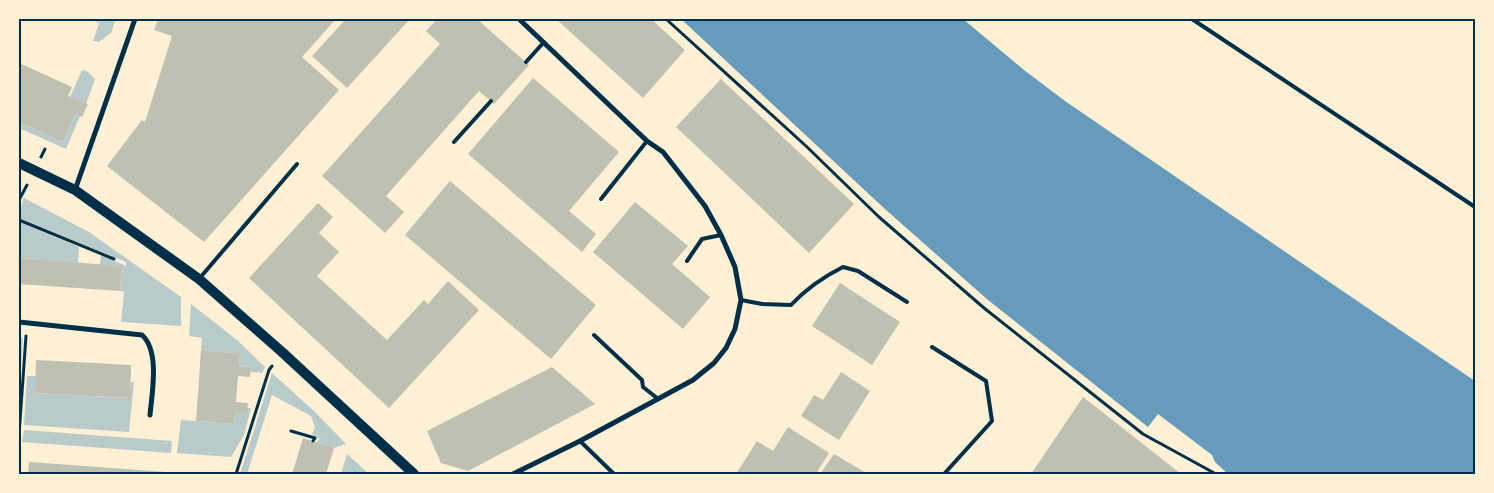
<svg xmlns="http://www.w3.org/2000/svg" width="1494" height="493" viewBox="0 0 1494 493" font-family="Cabin,sans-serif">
	<rect width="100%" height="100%" fill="#fdf0d5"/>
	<path fill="#b9caca" d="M89,19H116L111,33L99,42L93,41L99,23Z
		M82,70L87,71L95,79L86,104L70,97Z
		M75,114L80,116L66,149L19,128V122L63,142Z
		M24,198L89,232L181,297V326L121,322L124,292L120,291L122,266L100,265L101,255L126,266V262L19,218V212Z
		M19,222L79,247L78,263L19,258Z
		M191,304L237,340L265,367L262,373L250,372L251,367L239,366L240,354L201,350L202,338L189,336Z
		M19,338H23L19,399Z
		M272,373L315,412L346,444L334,448L316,442L320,439L312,434L315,427L311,416L272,395L247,474H240Z
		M27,376H36L35,393L129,398L131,382H134L129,432L24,425Z
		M247,408H251L244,435L231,457L177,453L181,420L234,424L235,412Z
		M24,430L172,441L171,453L22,442Z
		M347,454L369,474H341Z"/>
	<path fill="#669bbc" d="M681,19H963L1024,70L1065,101L1322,277L1475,381V474H1228L1215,462L1212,455L1158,414L1148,427L988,300L886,210Z"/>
	<path fill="#bec0b2" d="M158,19H336L302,57L339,90L204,242L107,166L142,120L145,122L172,36L154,30Z
		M346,19H410L347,88L312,56Z
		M437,19H477L529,65L494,104L479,91L386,196L404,212L385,233L322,176L440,44L426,31Z
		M556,19H651L685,50L643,98Z
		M19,63L72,87L68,96L88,104L82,117L75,114L63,142L19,122Z
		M533,78L619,152L569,211L596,234L582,252L468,154Z
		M721,79L854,204L809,253L676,127Z
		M450,181L596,305L551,359L405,235Z
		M635,202L688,246L672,264L710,297L683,329L593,252Z
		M318,203L333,217L319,233L339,252L317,276L387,340L424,300L428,304L448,281L479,310L389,408L249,278Z
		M19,258L122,266L120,291L19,284Z
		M840,283L900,322L872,365L812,326Z
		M201,350L240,354L239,366L251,367L250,377L238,376L236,402L248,403L247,413L235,412L234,424L196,421Z
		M36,360L131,365L130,398L35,393Z
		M552,367L595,404L468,471L441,463L427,431Z
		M841,372L870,391L839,440L801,416L814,395L823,400Z
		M1083,397L1138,440L1181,474H1031Z
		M788,427L829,453L816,474H736L757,441L773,451Z
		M303,438L334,448L326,474H292Z
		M834,454L868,474H820Z
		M29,462L181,473V474H28Z"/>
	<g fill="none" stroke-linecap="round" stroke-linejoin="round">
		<path stroke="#003049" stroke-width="3" d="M666,19L806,146L879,217L984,308L1143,434L1216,474
			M41,157L45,149
			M19,200L27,185
			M19,220L114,259
			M291,431L315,438L313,441
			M19,435L26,336
			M236,474L269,370L272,366"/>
		<path stroke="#003049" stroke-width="4" d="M1192,19L1475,207
			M526,62L544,42
			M454,142L491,101
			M601,199L647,141
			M687,261L702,239L721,235
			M199,279L297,164
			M741,300L762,304L791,305C806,289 823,277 843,267L858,271L907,302
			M594,335L642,380L643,387L657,398
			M932,347L986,381L992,421L944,474
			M580,441L614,474"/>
		<path stroke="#003049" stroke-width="5" d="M75,190L135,19
			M19,322L142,335C160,351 152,393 150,415
			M513,474L580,441L693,380L714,363L726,348L735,329L741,300L735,267L721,235L705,206L663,152L647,141L519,19"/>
		<path stroke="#003049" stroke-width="10" d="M19,163L75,190L199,279L282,352L414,474"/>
	</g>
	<rect width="1494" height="493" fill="none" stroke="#fdf0d5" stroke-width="40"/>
	<rect x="20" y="20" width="1454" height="453" fill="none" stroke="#003049" stroke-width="2"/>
</svg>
